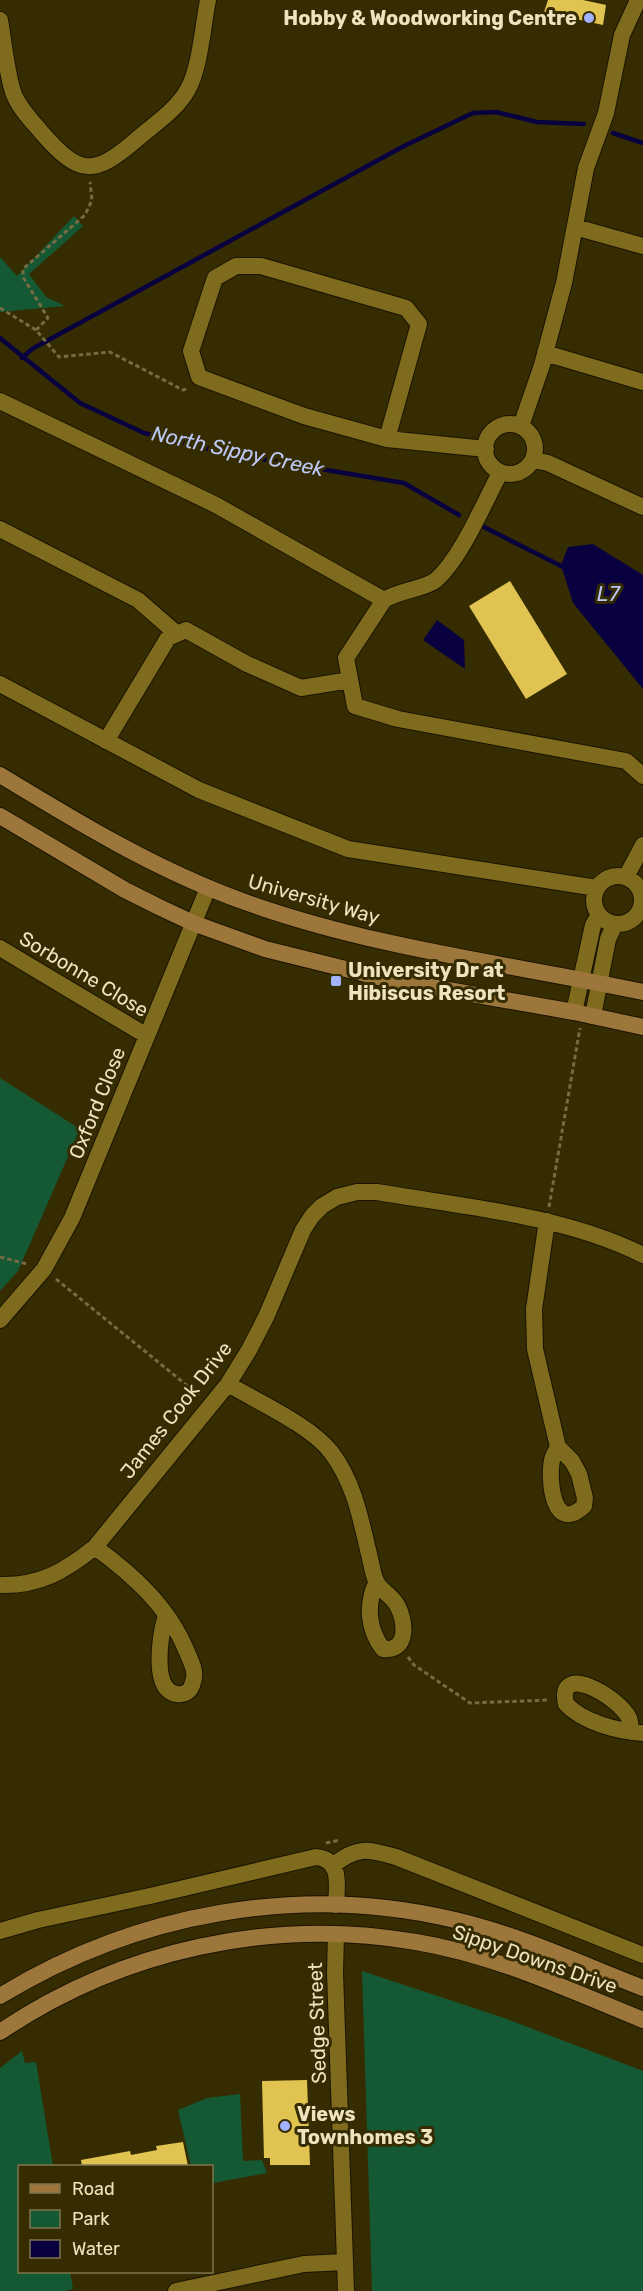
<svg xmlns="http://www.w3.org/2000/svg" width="643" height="2291" viewBox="0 0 643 2291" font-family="Rubik,sans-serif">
	<rect width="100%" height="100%" fill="#362c02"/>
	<path fill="#145934" d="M74,216L83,226L29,274L46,297L65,306L0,312V257L17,276Z
		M0,1078L80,1129L18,1271L0,1291Z
		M362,1971L504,2018L643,2071V2291H372Z
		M22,2051L25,2063L36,2062L53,2166H20V2272H70L73,2289L65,2291H0V2068Z
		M240,2094L243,2161L262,2160L267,2173L213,2183L212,2166H191L178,2110L207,2098Z"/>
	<path fill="#09013f" d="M593,544L643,575V689L573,603L561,565L568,547Z
		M437,620L464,640L465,669L423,640Z"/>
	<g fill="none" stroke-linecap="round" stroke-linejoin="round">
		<path stroke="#09013f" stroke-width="4.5" d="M613,133L643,143
			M0,338L80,403L144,433L225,453L404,483L459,515
			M22,358L32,349L404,146L473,113L496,112L537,122L584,124
			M482,526L565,568"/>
	</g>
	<path fill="#e1c351" d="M548,0H583L606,5L603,25L544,12Z
		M510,581L567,674L526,699L469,606Z
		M307,2080L310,2165H270V2158H264L262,2081Z
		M183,2142L188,2166H82L81,2160L130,2151L131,2155L157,2150L156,2146Z"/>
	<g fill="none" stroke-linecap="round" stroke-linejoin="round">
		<g stroke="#1a1401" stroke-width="18">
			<path id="minor" d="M0,20C4,43 6,69 13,92C18,107 32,121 42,133C79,175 93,177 136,140C153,125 177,110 188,89C200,68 203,25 208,0
				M575,227L643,246
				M545,353L643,382
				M0,401L216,505L384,600
				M485 449a25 25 0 1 1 50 0a25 25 0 1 1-50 0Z
				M521,426L542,365L564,283L586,168L606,113L622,35L638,0
				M387,439L419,324L406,308L261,266H236L215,278L191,351L199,377L304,416L387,439L486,449
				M534,460L548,463L643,507
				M500,473C484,503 461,558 436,580C425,589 399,590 384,600L346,658L355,706L398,719L626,761L643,776
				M0,529L138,600L177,634
				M0,684L199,790L348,849L597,888
				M106,741L168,638L186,630L247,664L301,688L350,680
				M594 900a24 24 0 1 1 48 0a24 24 0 1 1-48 0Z
				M626,877L643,845
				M0,948L147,1036
				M574,1012L593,925L599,915
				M593,1016L608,939L615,924
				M547,1221L534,1309L535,1349L558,1447L572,1461L579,1474L585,1498L584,1506C553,1535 548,1480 552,1460C553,1455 556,1451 558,1447
				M0,1320L44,1269L72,1218L208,888
				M228,1384C258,1402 310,1425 331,1452C353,1481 360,1515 368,1550C371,1560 372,1572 376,1581C380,1590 392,1596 397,1605C406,1621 409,1652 383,1649C368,1630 366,1605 376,1583
				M95,1547C133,1575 169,1607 187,1652C191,1662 197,1672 193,1682C191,1691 186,1695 177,1694C150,1690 161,1632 166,1615
				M0,1585C40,1586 65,1571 95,1547L228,1384L249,1350L266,1317L303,1230L312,1216L322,1206L337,1197L357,1192H377C465,1207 563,1215 643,1255
				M631,1732C630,1728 631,1722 629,1718C618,1696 556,1661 566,1704C584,1723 618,1731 643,1733
				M333,1865C358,1846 367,1849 396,1857L643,1955
				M0,1931L38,1920L150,1896L316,1857C342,1859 337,1886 336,1905
				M336,1934L335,1973L346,2291
				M176,2291L304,2264L345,2262"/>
		</g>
		<g stroke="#1a1401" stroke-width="18">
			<path id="secondary" d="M0,775C79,823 158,871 245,902C373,948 510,964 643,992
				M0,816L125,890L159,907L193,923L265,949L386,979L574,1012L643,1027
				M0,1996C136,1913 299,1883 455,1920C520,1935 581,1964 643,1988
				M0,2032C121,1950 271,1917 416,1942C495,1955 569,1990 643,2020"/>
		</g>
		<path stroke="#766c44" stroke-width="3" stroke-dasharray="4.5 3" stroke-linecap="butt" d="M0,308L36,330L59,357L110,352L183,390L188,388
			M36,330L48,318L23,277V269L85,215L92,200L90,182
			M549,1207L580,1028
			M0,1257L27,1264
			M56,1279L200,1396
			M408,1657L414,1665L470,1703L550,1700
			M326,1843L340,1840"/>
		<use href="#minor" stroke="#7e6b1d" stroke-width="16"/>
		<use href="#secondary" stroke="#9c763a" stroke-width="16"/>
	</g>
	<g fill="#a3b2fd" stroke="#362c02" stroke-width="2">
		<circle cx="589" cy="18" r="6"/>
		<rect x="330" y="975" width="12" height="12" rx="3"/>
		<circle cx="285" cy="2126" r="6"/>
	</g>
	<g text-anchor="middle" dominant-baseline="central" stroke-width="6" stroke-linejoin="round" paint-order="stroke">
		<g font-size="20" font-weight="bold" fill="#ede3bf" stroke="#362c02" text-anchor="start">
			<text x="577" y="18" text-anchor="end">Hobby &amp; Woodworking Centre</text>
			<text x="348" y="970">University Dr at<tspan x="348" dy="23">Hibiscus Resort</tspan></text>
			<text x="297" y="2114">Views<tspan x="297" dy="23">Townhomes 3</tspan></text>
		</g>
		<g font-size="20" fill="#ede3bf" stroke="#362c02">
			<text transform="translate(314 899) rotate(16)">University Way</text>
			<text transform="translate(84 974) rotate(31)">Sorbonne Close</text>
			<text transform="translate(97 1103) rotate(-68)">Oxford Close</text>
			<text transform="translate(176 1410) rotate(-52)">James Cook Drive</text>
			<text transform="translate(535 1959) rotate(19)">Sippy Downs Drive</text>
			<text transform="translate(317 2023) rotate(-92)">Sedge Street</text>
		</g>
		<g font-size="21" font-style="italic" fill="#bcc7f5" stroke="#362c02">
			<text transform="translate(238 451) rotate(12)">North Sippy Creek</text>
			<text x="608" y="593">L7</text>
		</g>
	</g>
	<rect x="18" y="2165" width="195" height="108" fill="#362c02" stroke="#7f754e" stroke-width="1.5"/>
	<rect x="30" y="2184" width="30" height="9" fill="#9c763a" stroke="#7f754e" stroke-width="1.5"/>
	<text x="72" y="2195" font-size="18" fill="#ede3bf">Road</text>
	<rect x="30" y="2210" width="30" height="18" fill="#145934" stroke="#7f754e" stroke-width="1.5"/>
	<text x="72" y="2225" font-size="18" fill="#ede3bf">Park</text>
	<rect x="30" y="2240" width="30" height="18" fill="#09013f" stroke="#7f754e" stroke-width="1.5"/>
	<text x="72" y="2255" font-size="18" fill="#ede3bf">Water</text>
</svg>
